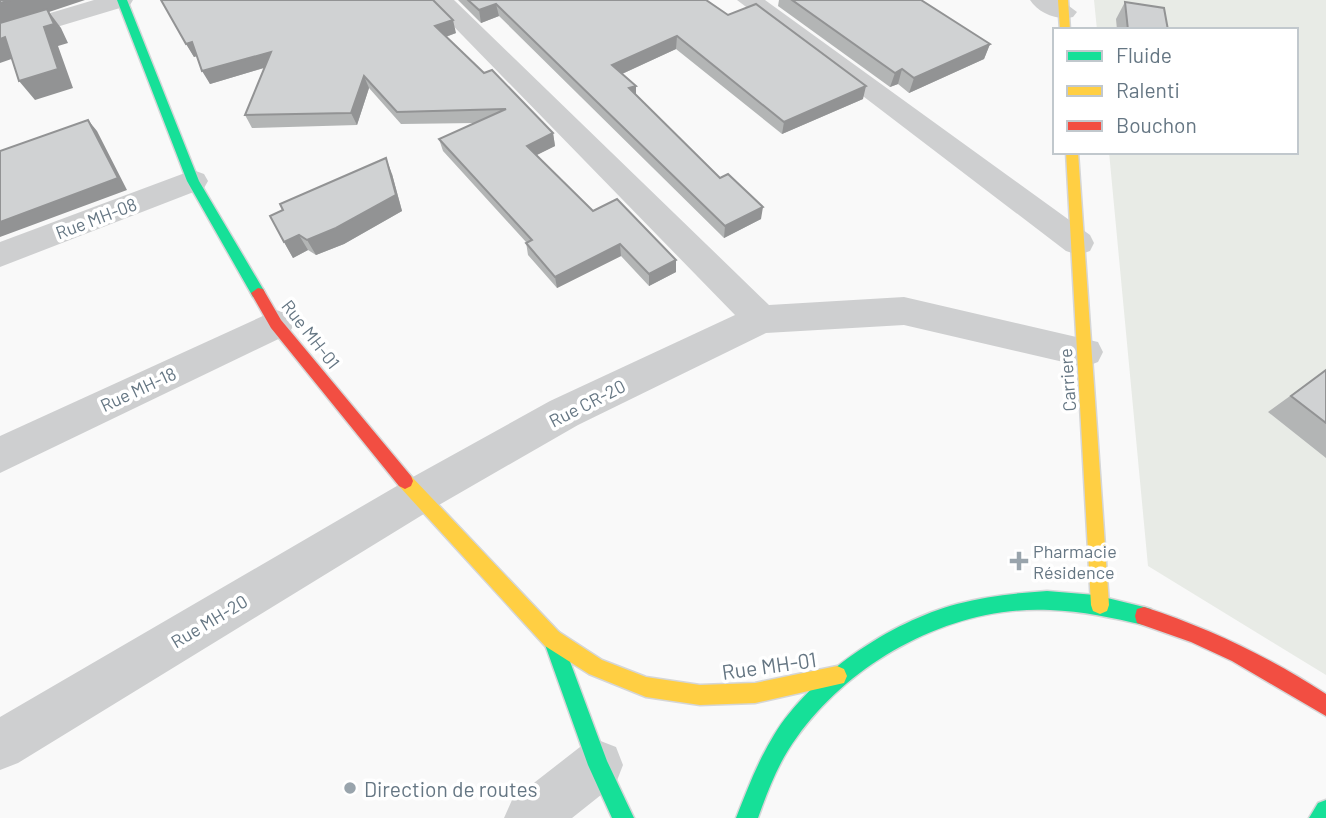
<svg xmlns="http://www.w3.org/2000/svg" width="1326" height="818" viewBox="0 0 1326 818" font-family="Barlow,sans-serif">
	<rect width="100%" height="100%" fill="#f9f9f9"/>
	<path fill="#e8ebe6" d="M1094,0H1326V675L1148,566L1109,152H1296V30H1097Z"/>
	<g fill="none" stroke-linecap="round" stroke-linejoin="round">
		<g stroke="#d5d6d7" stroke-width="3">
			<path id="fast" d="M117,0H127L199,181L263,289L265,293L263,297H253L187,181Z
				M1047,591L1095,595L1144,607L1151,609L1153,616L1151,623L1144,625C1113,618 1082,611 1050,610C954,605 853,659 797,737C779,761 768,790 758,818H736C747,790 758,761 774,735C811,675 890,622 957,604C987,596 1017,593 1047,591Z
				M552,630L559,632L607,761L634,818H612L588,765L543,639L545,632Z
				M1326,800V818H1309L1318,803Z"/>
		</g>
		<g stroke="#d5d6d7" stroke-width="3">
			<path id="slow" d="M1058,0H1068L1070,30H1060Z
				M1066,152H1078L1109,605L1107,611L1100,614L1093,611L1091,605Z
				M405,473L411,476L559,632L602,660L646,677L700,685L755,683L837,666L844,669L847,676L844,683L755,703L700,705L646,697L589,674L545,646L399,486L397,481L399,476Z"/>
		</g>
		<g stroke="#d5d6d7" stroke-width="3">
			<path id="jam" d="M258,288L263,289L281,320L411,476L413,481L411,486L405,489L399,486L271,328L251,293Z
				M1144,607C1209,628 1269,657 1326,694V716L1232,661L1191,642L1137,623L1135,616L1137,609Z"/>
		</g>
		<path fill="#cecfd0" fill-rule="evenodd" d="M94,0H133L130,5L0,44V28Z
			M428,0H454L769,305L904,297L1098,342L1103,352L1098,362L1085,367L904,325L766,333L578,425L432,509L18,763L0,770V717L402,483L550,401L735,315Z
			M737,0H765L1090,235L1094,243L1090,251L1078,255L1066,251Z
			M1030,0H1061L1077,12L1073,17C1058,21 1038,13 1030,0Z
			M193,170L204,174L208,181L204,188L0,267V242Z
			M276,310L289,314L294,324L289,334L0,473V436Z
			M598,740L616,747L623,765L616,783L572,818H504L512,800L580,747Z"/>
		<use href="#fast" fill="#16e098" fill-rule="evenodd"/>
		<use href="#slow" fill="#ffcf43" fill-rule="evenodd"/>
		<use href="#jam" fill="#f24e42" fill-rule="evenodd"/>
	</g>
	<path fill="#b3b5b5" d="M161,0L456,33L446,37L484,73L553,133L555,146L536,155L593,211L676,272L649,286L621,256L557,288L528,255L526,242L443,151L439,139L476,123L401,124L369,88L357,125L252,128L245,115L264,68L210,84L197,56L194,57Z
		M458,0H706L728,15L863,99L782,134L676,49L622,74L636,86V95L761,219L724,238L499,16L481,23Z
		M779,0H921L990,44L984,59L909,93L898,84L890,87L778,6Z
		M1125,2L1168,30H1117L1116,19Z
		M392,174L402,211L344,244L316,255L308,250L293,258L284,242Z
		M1326,370V458L1268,412Z"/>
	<path fill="#929394" d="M11,0H85L49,12L61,28L68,43L58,46L73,88L35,100L19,81L58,69L0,27V3Z
		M496,4L499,16L481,23L479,10Z
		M453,20L456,33L439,39L435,26Z
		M677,36L676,49L613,78L612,65Z
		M5,37L20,56L0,63V39Z
		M192,42L199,55L194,57L186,44Z
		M990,44L984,59L909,93L914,78Z
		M271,52L277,64L210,84L202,71Z
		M902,69L898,84L890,87L895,73Z
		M364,76L369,88L357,125L351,113Z
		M636,86V98L629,88Z
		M866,86L863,99L782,134L784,122Z
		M88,120L97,131L127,190L0,237V222Z
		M553,133L555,146L529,159L527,146Z
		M386,158L392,174L402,211L344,244L316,255L307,240Z
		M763,207L761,219L724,238L725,226Z
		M299,235L308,250L293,258L284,242Z
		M620,244L621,256L557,288L555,277Z
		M676,260V272L649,286V274Z"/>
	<path fill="#d0d2d3" stroke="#929394" stroke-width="2" d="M0,0H11L0,3Z
		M161,0H433L453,20L435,26L484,73L492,70L553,133L527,146L593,211L617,199L676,260L649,274L620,244L555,277L526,243L532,240L439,139L506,109L397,112L364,76L351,113L245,115L271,52L202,71L192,42L186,44Z
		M468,0H706L728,15L756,4L866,86L784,122L677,36L612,65L636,86L629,88L720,178L728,174L763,207L725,226L496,4L479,10Z
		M792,0H921L990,44L914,78L902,69L895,73Z
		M1125,2L1164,8L1168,30H1128Z
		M47,9L54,24L44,27L58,69L19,81L5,37L0,39V23Z
		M88,120L118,178L0,222V151Z
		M386,158L396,195L336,228L307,240L299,235L284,242L270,216L283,210L280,204Z
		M1326,370V423L1291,396Z"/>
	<g fill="#99a4ac" stroke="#fff" stroke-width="2.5">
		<path d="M1015.5 550.5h7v7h7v7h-7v7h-7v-7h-7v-7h7z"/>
		<circle cx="350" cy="788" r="7"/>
	</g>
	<g text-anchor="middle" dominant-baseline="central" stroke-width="7" stroke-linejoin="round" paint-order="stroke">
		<g font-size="18" fill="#657683" stroke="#fff">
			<text transform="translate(96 218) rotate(-21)">Rue MH-08</text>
			<text transform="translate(311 334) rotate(52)">Rue MH-01</text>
			<text transform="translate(1067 380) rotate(-94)">Carriere</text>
			<text transform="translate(138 389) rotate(-25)">Rue MH-18</text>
			<text transform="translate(587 403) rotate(-27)">Rue CR-20</text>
			<text transform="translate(209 621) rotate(-31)">Rue MH-20</text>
		</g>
		<g font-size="18" fill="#657683" stroke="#fff" text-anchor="start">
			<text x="1033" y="551">Pharmacie<tspan x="1033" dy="21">Résidence</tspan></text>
		</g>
		<g font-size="21" fill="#657683" stroke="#fff">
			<text transform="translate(769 665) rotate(-8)">Rue MH-01</text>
		</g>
		<g font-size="21" fill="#657683" stroke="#fff" text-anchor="start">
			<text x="364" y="788">Direction de routes</text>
		</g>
	</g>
	<rect x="1053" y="28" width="245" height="126" fill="#ffffff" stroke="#c1c8cd" stroke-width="2"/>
	<rect x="1067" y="51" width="35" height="10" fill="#16e098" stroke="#c1c8cd" stroke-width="2"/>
	<text x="1116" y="63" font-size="21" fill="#657683">Fluide</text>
	<rect x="1067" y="86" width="35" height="10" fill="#ffcf43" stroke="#c1c8cd" stroke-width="2"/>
	<text x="1116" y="98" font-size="21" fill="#657683">Ralenti</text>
	<rect x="1067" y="121" width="35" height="10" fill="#f24e42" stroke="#c1c8cd" stroke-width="2"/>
	<text x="1116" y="133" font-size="21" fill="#657683">Bouchon</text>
</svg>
